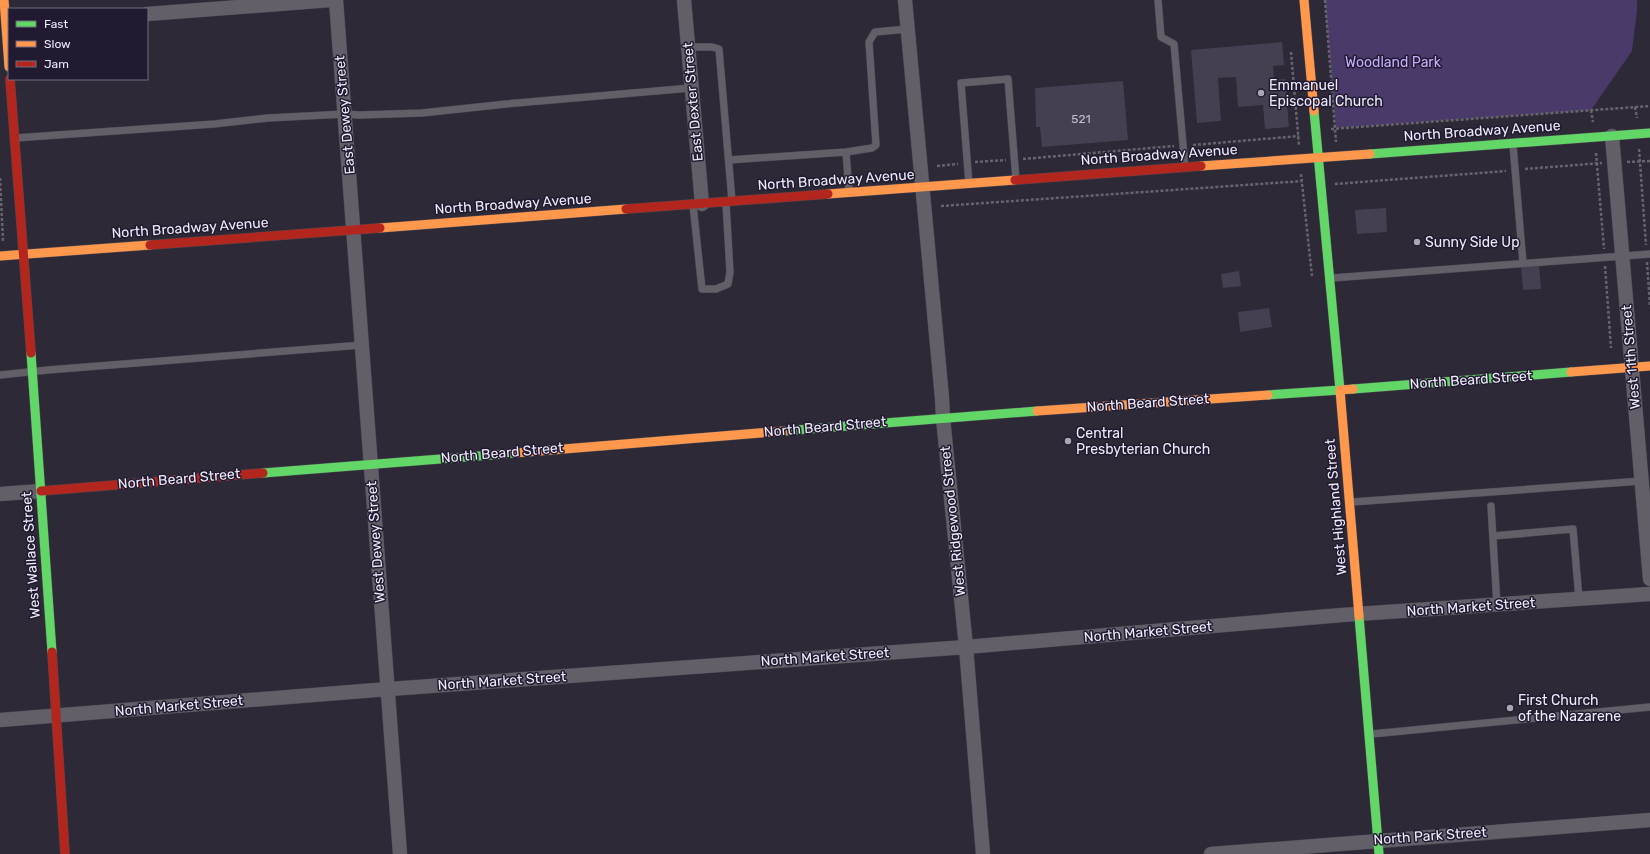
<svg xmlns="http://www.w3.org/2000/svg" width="1650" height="854" viewBox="0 0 1650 854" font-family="Rubik,sans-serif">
	<rect width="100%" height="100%" fill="#2d2936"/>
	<path fill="#4a3a6a" d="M1325,0H1637V10L1632,51L1591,110L1336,128Z"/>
	<path fill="#453f52" d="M1282,42L1284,65L1273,66L1274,80L1285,79L1289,127L1265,129L1263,105L1238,107L1236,77L1218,78L1221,121L1197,123L1191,50Z
		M1123,81L1128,140L1042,147L1040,127H1036L1035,88Z
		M1386,208L1387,232L1357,234L1355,210Z
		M1539,265L1541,289L1523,290L1521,267Z
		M1239,271L1241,286L1223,288L1221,274Z
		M1269,308L1272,327L1240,332L1238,312Z"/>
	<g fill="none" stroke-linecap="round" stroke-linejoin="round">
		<g stroke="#494651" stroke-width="8">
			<path id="lane" d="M1158,0L1161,37L1174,44L1185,167
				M688,47H712L719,49L732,201
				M15,138L214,124L268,118L345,114L359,115L422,113L506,104L691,88
				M1513,145L1523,263
				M846,152L849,191
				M729,160L846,152L872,148L876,145L869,42L875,32L908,29
				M969,184L961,83L1008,79L1016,180
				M693,205L702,289H716L728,284L730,272L726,203
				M1332,278L1650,254
				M0,375L48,370L362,345
				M1352,502L1642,481
				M1491,506L1497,605
				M1493,536L1573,529L1579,599
				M1372,734L1650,707"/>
		</g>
		<g stroke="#494651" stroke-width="15">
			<path id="street" d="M336,0L400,854
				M684,0L702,204
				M905,0L942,398L943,418L966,647L983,854
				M147,14L331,0
				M1612,136L1650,579
				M0,494L41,491
				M0,720L376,690L966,647L1342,615L1650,594
				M1211,854L1650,820"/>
		</g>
		<g stroke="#494651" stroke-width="10">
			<path id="fast" d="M1370,154L1650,133
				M31,353L52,652
				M1353,389L1571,372
				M1268,395L1340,390L1314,111
				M784,431L1037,411
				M263,473L515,453
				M1359,616L1379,854"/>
		</g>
		<g stroke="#494651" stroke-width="10">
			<path id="slow" d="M4,0L9,67
				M1304,0L1314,111
				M1201,166L1370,154
				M828,194L1015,180
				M380,228L626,209
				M0,256L150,245
				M1571,372L1650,366
				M1353,389L1340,390L1359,616
				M1037,411L1268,395
				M515,453L784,431"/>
		</g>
		<g stroke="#494651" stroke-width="10">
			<path id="jam" d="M10,79L31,353
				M1015,180L1201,166
				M626,209L828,194
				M150,245L380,228
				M41,491L263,473
				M52,652L65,854"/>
		</g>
		<path stroke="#66646d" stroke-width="2.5" stroke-dasharray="3 2" stroke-linecap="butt" d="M1325,0L1336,142
			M1291,52L1299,145
			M1635,107L1637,118
			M1591,110L1593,122
			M1331,129L1650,106
			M1193,145L1299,136
			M1639,149L1646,245
			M1596,153L1604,249
			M1023,159L1174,146
			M975,162L1006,160
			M1627,162L1650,161
			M937,166L958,164
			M1525,169L1602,163
			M1301,174L1312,276
			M0,178L3,241
			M1335,184L1506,171
			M941,206L1303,181
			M1647,262L1650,306
			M1605,266L1611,348"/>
		<use href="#lane" stroke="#625f68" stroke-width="7"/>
		<use href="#street" stroke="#625f68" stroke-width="14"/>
		<use href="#fast" stroke="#63d668" stroke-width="9"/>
		<use href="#slow" stroke="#ff974d" stroke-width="9"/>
		<use href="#jam" stroke="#b3261e" stroke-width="9"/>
	</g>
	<g fill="#aaa6b5" stroke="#211a30" stroke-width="1.5">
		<circle cx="1261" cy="93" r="4"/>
		<circle cx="1417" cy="242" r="4"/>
		<circle cx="1068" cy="441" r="4"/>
		<circle cx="1510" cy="708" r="4"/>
	</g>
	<g text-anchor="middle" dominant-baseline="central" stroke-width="3" stroke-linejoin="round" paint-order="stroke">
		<g font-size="12" fill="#c4bfcf">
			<text x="1081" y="119">521</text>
		</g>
		<g font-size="14" fill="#c6aeff" stroke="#211a30">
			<text x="1393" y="62">Woodland Park</text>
		</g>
		<g font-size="14" fill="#eeeaf9" stroke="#211a30" text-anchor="start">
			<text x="1269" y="85">Emmanuel<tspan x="1269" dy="16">Episcopal Church</tspan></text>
			<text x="1425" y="242">Sunny Side Up</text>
			<text x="1076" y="433">Central<tspan x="1076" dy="16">Presbyterian Church</tspan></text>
			<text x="1518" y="700">First Church<tspan x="1518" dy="16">of the Nazarene</tspan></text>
		</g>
		<g font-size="14" fill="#eeeaf9" stroke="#211a30">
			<text transform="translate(693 102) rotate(-95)">East Dexter Street</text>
			<text transform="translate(345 115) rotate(-95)">East Dewey Street</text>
			<text transform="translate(1482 131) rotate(-4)">North Broadway Avenue</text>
			<text transform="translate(1159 155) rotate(-4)">North Broadway Avenue</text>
			<text transform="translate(836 180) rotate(-4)">North Broadway Avenue</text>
			<text transform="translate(513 204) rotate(-4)">North Broadway Avenue</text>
			<text transform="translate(190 228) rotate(-4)">North Broadway Avenue</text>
			<text transform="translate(1631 357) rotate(-95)">West 11th Street</text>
			<text transform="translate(1471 380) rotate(-4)">North Beard Street</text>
			<text transform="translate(1148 403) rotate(-4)">North Beard Street</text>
			<text transform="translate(825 427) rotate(-5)">North Beard Street</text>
			<text transform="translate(502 453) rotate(-5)">North Beard Street</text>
			<text transform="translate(179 479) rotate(-5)">North Beard Street</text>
			<text transform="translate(1336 507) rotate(-95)">West Highland Street</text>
			<text transform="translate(953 521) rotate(-96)">West Ridgewood Street</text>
			<text transform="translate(376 542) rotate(-94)">West Dewey Street</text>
			<text transform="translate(31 555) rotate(-94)">West Wallace Street</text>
			<text transform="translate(1471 607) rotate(-4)">North Market Street</text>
			<text transform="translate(1148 632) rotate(-5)">North Market Street</text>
			<text transform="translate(825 657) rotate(-4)">North Market Street</text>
			<text transform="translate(502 681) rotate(-4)">North Market Street</text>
			<text transform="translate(179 706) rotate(-5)">North Market Street</text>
			<text transform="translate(1430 836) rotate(-4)">North Park Street</text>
		</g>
	</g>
	<rect x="8" y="8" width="140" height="72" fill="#211a30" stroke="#736d80"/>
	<rect x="16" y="21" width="20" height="6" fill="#63d668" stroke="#736d80"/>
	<text x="44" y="28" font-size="12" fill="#eeeaf9">Fast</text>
	<rect x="16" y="41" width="20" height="6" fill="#ff974d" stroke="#736d80"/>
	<text x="44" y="48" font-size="12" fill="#eeeaf9">Slow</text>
	<rect x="16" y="61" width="20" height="6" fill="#b3261e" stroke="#736d80"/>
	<text x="44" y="68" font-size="12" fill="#eeeaf9">Jam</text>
</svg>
